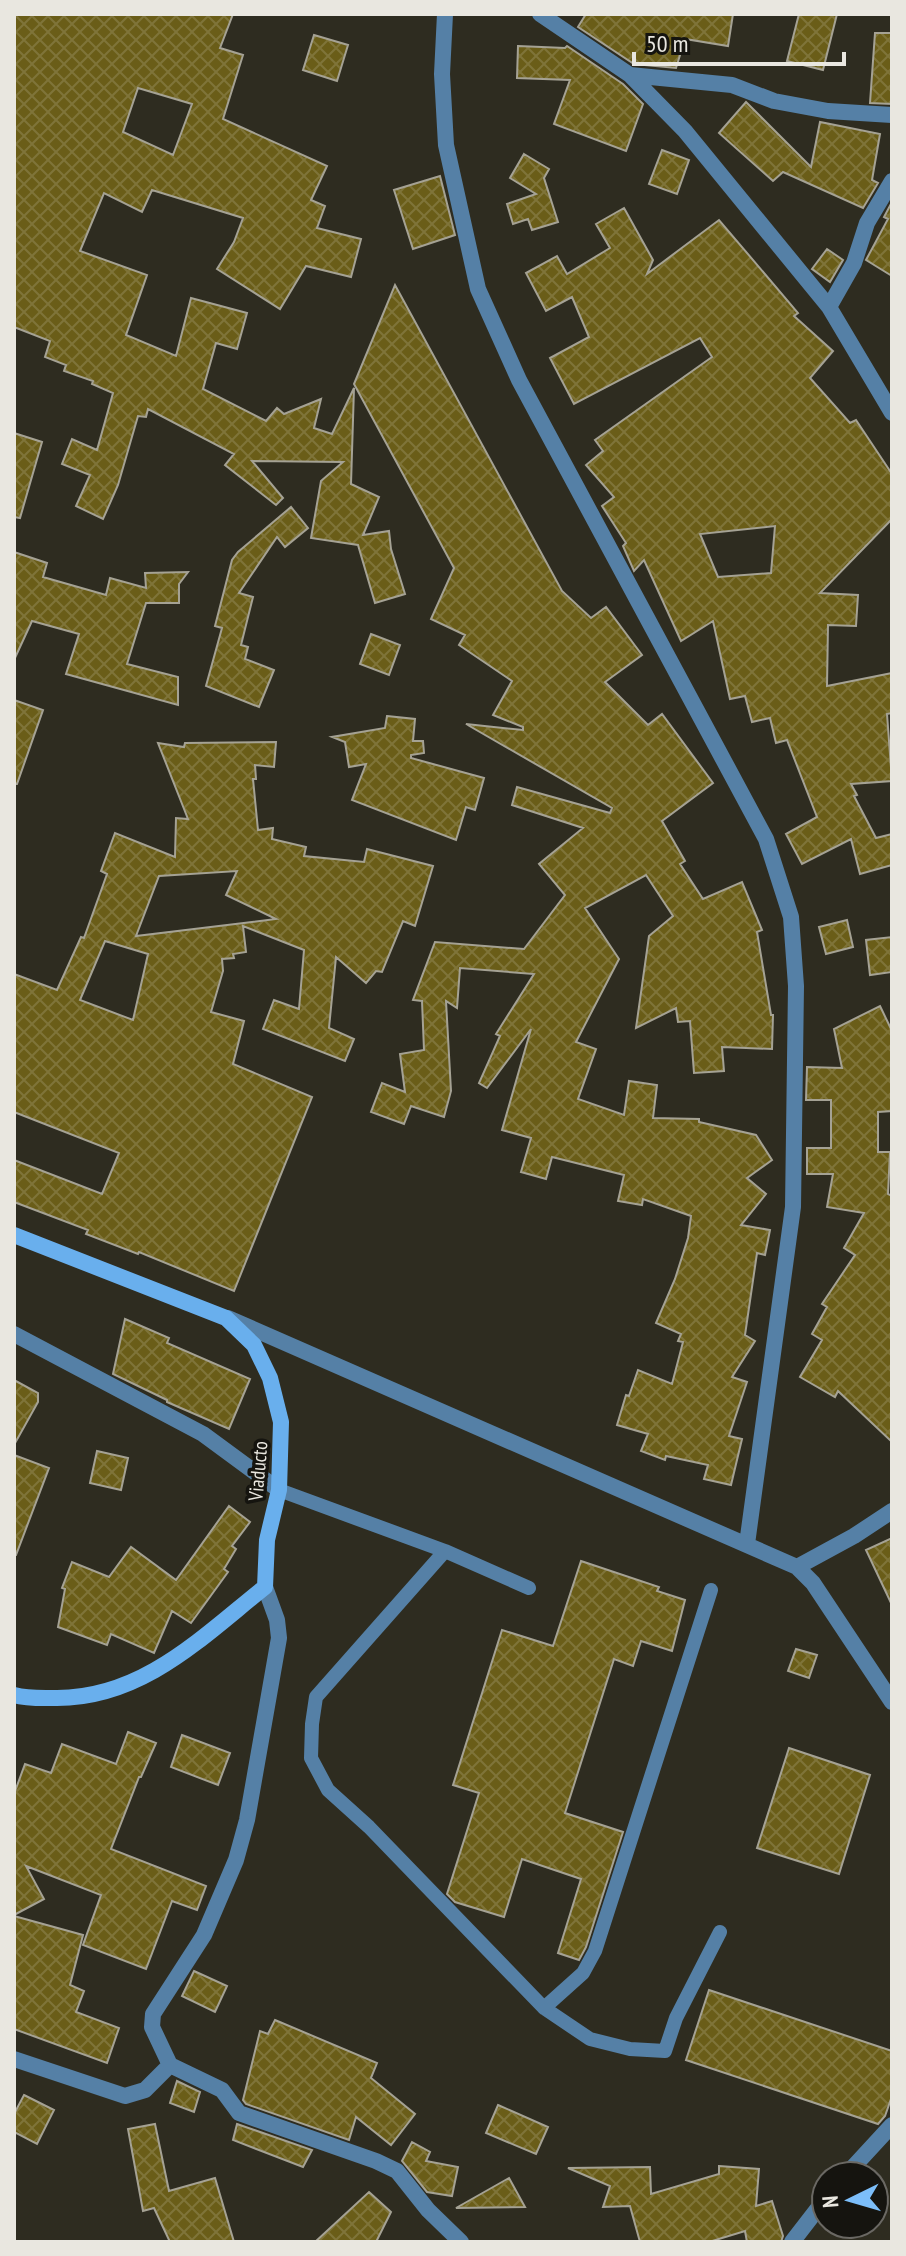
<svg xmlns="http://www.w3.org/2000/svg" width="906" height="2256" viewBox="0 0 906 2256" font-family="'PT Sans Narrow',sans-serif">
	<defs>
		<pattern id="building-cross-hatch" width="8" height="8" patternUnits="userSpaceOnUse" patternTransform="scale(2)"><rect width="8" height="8" fill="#6a5d18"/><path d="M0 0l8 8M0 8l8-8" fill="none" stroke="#7f7439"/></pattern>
	</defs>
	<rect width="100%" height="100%" fill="#2e2c20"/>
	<path fill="url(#building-cross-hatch)" stroke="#a5a294" stroke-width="2" fill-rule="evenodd" d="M14,14H233L220,48L243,55L223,119L327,166L311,200L325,206L317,228L361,239L351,277L306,266L280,309L217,269L234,242L243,218L152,190L142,212L104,193L80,251L147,275L126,335L176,356L191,298L247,313L237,349L216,343L203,389L266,421L277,408L284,414L321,399L314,428L332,434L354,388L351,484L379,497L363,535L389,531L391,549L405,594L375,603L358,545L311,538L321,481L343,462L252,461L283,498L276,505L225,465L234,454L148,409L146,417L138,416L118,485L103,519L76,506L90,475L62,464L72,439L97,450L113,393L92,384L93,381L64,371L66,365L45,357L50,341L14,327ZM138,88L192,104L173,155L123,132Z
		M586,14H733L728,46L685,39L676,68L634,64L578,27Z
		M799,14H837L823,70L787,61Z
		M875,33H892V104L870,103Z
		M314,35L348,45L337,81L303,70Z
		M518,46L565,48L567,46L623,84L643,104L626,151L554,124L570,80L517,78Z
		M746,102L811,167L820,122L880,134L872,180L878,183L863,208L783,172L773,181L719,133Z
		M662,150L689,160L677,194L649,184Z
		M524,154L549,169L544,178L558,222L532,230L528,219L513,224L507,204L536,194L510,178Z
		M440,176L455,235L413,249L394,190Z
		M892,202V276L866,260L888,219L884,217Z
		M624,208L653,260L647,274L719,220L798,313L794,316L833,351L810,378L850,423L856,420L892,474V519L820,593L858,595L856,626L828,625L827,686L892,673V713L887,714L892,781L851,784L857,795L854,796L876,838L892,834V865L860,874L851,839L802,864L786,834L817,817L787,740L776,743L770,718L752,722L745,696L730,699L713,621L681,641L644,560L634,571L623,546L626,543L602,506L614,497L586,465L603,451L595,440L712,357L700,338L574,404L550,358L589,337L572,297L546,311L526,273L557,256L567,274L610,248L596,224ZM775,526L771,573L718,577L700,534Z
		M827,249L843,260L830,282L812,269Z
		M395,285L562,591L591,618L606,607L642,655L605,682L648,725L662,714L713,783L662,821L685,861L680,864L703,899L742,882L762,930L757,932L771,1015H773L772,1049L722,1047L724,1071L694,1073L690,1021L678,1022L676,1008L636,1028L649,936L673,916L646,875L585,908L619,959L576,1042L596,1049L578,1099L624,1115L629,1081L657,1085L653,1118L699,1119V1122L756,1135L772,1160L747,1178L766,1194L741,1225L770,1230L765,1255L757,1253L745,1335L755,1341L732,1377L747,1382L729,1436L742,1439L731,1485L704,1479L708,1465L666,1456L665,1460L641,1451L648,1434L617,1425L626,1395L629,1396L638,1370L672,1384L683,1342L678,1341L681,1334L656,1323L675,1279L688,1238L691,1216L643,1199L642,1205L618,1201L624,1175L552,1157L546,1179L521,1172L531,1138L502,1130L531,1029L487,1088L479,1083L500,1036L496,1034L534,974L460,968L457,1008L446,1001L451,1091L444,1117L411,1106L404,1124L371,1112L382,1083L405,1092L400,1054L424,1050L422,1001L413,1000L435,942L524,949L565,895L539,864L583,828L512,805L517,787L610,813L612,808L466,724L523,730V727L493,715L512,681L459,645L465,635L431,619L454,568L354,384Z
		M14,433L42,442L20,518L14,517Z
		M291,507L308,528L285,547L277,537L239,593L253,597L241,645L248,647L245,659L274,670L259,707L206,686L222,628L215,626L232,560L238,552Z
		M14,552L47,563L43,577L106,595L110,578L146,588L145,573L188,572L179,584V603H146L127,664L178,677V705L66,674L79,634L32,621L14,660Z
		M371,634L400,645L389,675L360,664Z
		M14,700L43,710L17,784H14Z
		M387,716L415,719L413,741H423L424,753L411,755V758L484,778L475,810L466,807L456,840L352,800L366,764L349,767L345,742L332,737L385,728Z
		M276,742L274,767L255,765L256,779H253L258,830L273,828L272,839L306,847L304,856L364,862L367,849L433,866L415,926L403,921L382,972L376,971L366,983L336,957L329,1028L354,1039L345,1061L263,1029L274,1000L299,1009L304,950L243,926L246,952L233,954L234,958L222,959L223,971L211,1012L244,1021L233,1064L312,1097L234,1291L139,1252L138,1254L86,1234L88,1230L14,1202V1160L102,1194L119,1153L14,1112V974L57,990L81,937L84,938L107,874L101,871L115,833L175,857L176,818L188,819L158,743L184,747L185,743ZM237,871L226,895L276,919L136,936L159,876ZM105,941L148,954L133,1020L80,1000Z
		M847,920L853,947L826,954L819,927Z
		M892,937V972L870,975L866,940Z
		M880,1006L892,1031V1111L878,1112V1152H890L888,1194L892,1196V1442L838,1391L835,1397L800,1377L822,1340L812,1334L827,1307L822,1304L855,1255L844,1248L864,1213L827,1207L833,1174H807V1148H831V1100H806L807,1067L842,1068L834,1029Z
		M125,1319L169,1338L167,1343L250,1379L229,1429L167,1402V1400L113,1374Z
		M14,1380L38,1393V1402L14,1445Z
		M97,1451L128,1458L121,1490L90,1483Z
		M14,1455L49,1468L16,1555H14Z
		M229,1506L250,1522L232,1546L236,1549L224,1569L228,1572L191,1623L172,1611L154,1653L111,1634L107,1645L58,1627L65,1589L62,1588L72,1562L109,1577L131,1547L176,1580Z
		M892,1538V1605L866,1550Z
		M581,1561L659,1587L657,1591L685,1600L672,1651L641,1641L633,1666L614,1659L565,1813L623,1832L586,1947L579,1960L558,1953L581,1879L522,1859L504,1917L455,1902L447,1894L479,1793L453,1785L502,1630L553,1646Z
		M796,1649L817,1655L809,1678L788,1671Z
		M128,1732L156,1743L141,1777H139L111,1849L206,1886L197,1910L172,1901L146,1969L83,1945L101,1895L26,1866L44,1899L14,1915V1794L25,1764L51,1773L62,1744L116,1764Z
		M182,1735L230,1753L218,1785L171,1767Z
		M789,1748L870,1775L839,1874L757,1848Z
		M14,1916L83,1935L70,1985L84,1991L76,2012L119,2028L107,2063L14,2029Z
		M194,1971L227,1986L215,2012L182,1996Z
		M709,1990L892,2051V2096L885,2116L878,2124L686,2060Z
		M275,2020L377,2063L371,2078L415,2114L391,2145L356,2117L349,2140L246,2104L243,2100L260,2031L268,2034Z
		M177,2081L200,2092L194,2112L170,2103Z
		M24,2095L54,2110L37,2144L14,2132V2114Z
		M498,2105L548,2127L536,2154L486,2133Z
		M155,2124L169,2191L215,2178L234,2242H170L154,2208L143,2211L128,2129Z
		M237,2124L312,2150L303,2167L233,2140Z
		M412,2142L430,2152L426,2161L458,2167L452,2196L427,2192L402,2161Z
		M719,2166L759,2169L756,2206L772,2201L783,2236L781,2242H747L745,2231L709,2242H640L630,2206L603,2207L610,2186L568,2168L650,2167L651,2194L719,2174Z
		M509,2178L525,2207L456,2208Z
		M369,2192L391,2212L376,2242H315Z"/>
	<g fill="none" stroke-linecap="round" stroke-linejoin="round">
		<path stroke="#5580a6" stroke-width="14" d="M279,1490L445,1551L529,1588
			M445,1551L316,1697L312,1724L311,1758L328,1790L369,1827L544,2008L590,2039L630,2049L665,2051L676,2018L720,1932
			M544,2008L583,1973L595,1951L711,1590"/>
		<path stroke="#5580a6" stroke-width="16" d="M445,14L442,74L446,145L478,289L519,380L766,839L791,917L796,986L793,1207L747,1544
			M540,14L630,75L685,131L829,307L892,413
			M630,75L732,85L774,101L828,111L892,115
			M829,307L854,263L867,223L892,181
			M228,1318L797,1567L813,1583L892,1702
			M14,1334L203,1434L279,1490
			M797,1567L854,1536L892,1511
			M265,1587L277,1620L279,1638L247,1820L236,1860L204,1935L153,2014L152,2027L170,2065L222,2090L239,2113L376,2161L397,2171L428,2210L461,2242
			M14,2059L125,2096L145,2090L170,2065
			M845,2176L892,2125
			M792,2242L826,2198"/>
		<path stroke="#69afed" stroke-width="16" d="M14,1235L226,1318L254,1345L270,1378L281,1422L279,1490L267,1540L265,1587C202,1637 143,1698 57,1698C42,1698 28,1699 14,1695"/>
	</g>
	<g text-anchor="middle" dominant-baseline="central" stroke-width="7" stroke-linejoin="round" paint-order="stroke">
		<g font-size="20" fill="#e9e7e0" stroke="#15140f">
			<text transform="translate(258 1471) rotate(-85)">Viaducto</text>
		</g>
	</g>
	<rect width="906" height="2256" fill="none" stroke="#e9e7e0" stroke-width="32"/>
	<g transform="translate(850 2200) rotate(265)"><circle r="38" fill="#15140f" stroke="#6a6863" stroke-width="2"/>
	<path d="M0-6L14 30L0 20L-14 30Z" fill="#7cbef9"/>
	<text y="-12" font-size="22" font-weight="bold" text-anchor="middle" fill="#e9e7e0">N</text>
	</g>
	<path d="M634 52v12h210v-12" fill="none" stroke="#e9e7e0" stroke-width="4"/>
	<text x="646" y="52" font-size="24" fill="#e9e7e0" stroke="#15140f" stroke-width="6" paint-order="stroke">50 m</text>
</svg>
